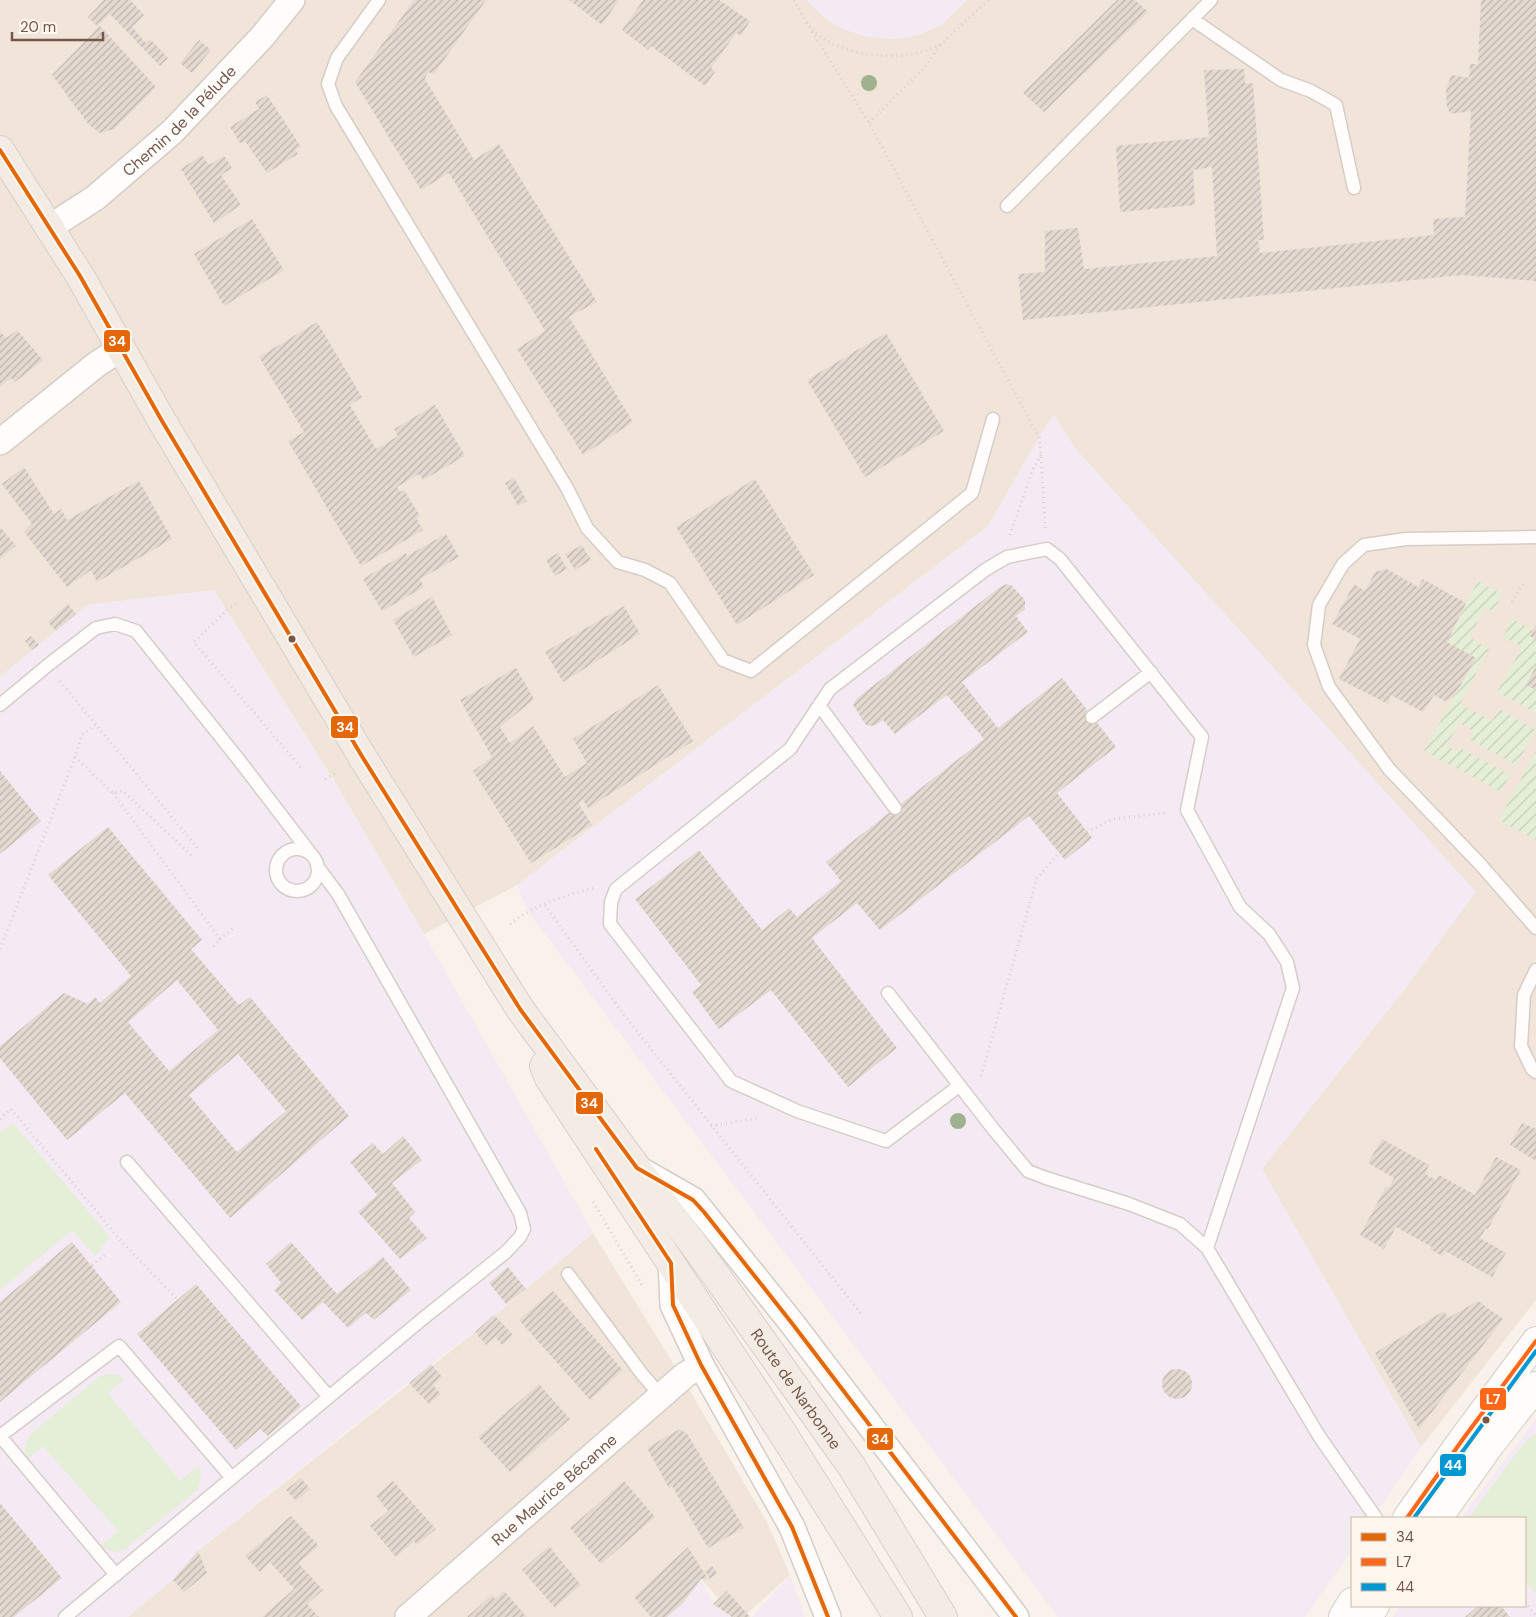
<svg xmlns="http://www.w3.org/2000/svg" width="1536" height="1617" viewBox="0 0 1536 1617" font-family="'DM Sans',sans-serif">
	<defs>
		<pattern id="garden-furrows" width="10" height="10" patternUnits="userSpaceOnUse" patternTransform="scale(1.25)"><rect width="10" height="10" fill="#e5eed6"/><path d="M-1 1l2-2M0 10L10 0M9 11l2-2" fill="none" stroke="#c8ceb9"/></pattern>
		<pattern id="building-hatch" width="6" height="6" patternUnits="userSpaceOnUse" patternTransform="scale(1.25)"><rect width="6" height="6" fill="#e4dad2"/><path d="M-1 1l2-2M0 6l6-6M5 7l2-2" fill="none" stroke="#bdb4ac"/></pattern>
	</defs>
	<rect width="100%" height="100%" fill="#f8f2eb"/>
	<path fill="#f1e4d8" d="M0,0H807L811,5L941,25L967,0H1536V1300L1421,1447L1262,1169L1407,986L1054,415L1039,437L988,526L517,885L424,934L338,787L214,590L87,605L0,677Z
		M593,1233L693,1396L767,1522L790,1575L743,1617H735L701,1579L661,1617H118L198,1551L475,1332Z"/>
	<path fill="#f4eaf3" d="M807,0H967L941,25L919,35L895,39L868,37L845,30L827,20Z
		M1054,415L1076,449L1476,892L1407,986L1262,1169L1421,1447L1373,1518H1352V1550L1305,1617H1058L528,911L517,885L988,526L1039,437Z
		M214,590L338,787L424,934L593,1233L475,1332L431,1364L198,1551L173,1580L128,1617H0V677L87,605Z
		M1536,1419V1617H1393L1401,1606H1525V1518H1461Z
		M790,1575L805,1617H752Z
		M701,1579L713,1604L732,1617H667Z"/>
	<path fill="#e5eed6" d="M13,1123L110,1237L95,1256L72,1230L0,1290V1132Z
		M109,1374L118,1375L125,1379L108,1393L180,1481L199,1466L201,1479L197,1490L124,1550L116,1552L100,1547L118,1531L43,1446L27,1460C23,1448 25,1443 32,1433L100,1376Z
		M1536,1433V1594L1525,1581V1518H1469L1523,1444Z"/>
	<path fill="url(#garden-furrows)" d="M1478,581L1502,594L1494,611L1485,608L1469,637L1489,649L1460,704L1492,721L1499,709L1536,730L1516,765L1470,740L1475,731L1460,723L1446,746L1458,752L1460,748L1510,775L1501,792L1424,751L1476,658L1447,642Z
		M1512,619L1533,630L1530,636L1536,639V713L1497,692L1522,647L1503,637Z
		M1536,751V840L1499,820Z"/>
	<path fill="url(#building-hatch)" fill-rule="evenodd" d="M104,0H132L131,1L144,15L132,27L146,43L150,39L168,58L160,66L110,14L97,26L88,17Z
		M414,0H486L434,74L428,72L425,79L474,160L499,144L597,302L569,317L633,422L583,455L517,349L545,331L449,173L421,190L355,82Z
		M569,0H619L602,25Z
		M643,0H719L750,21L741,36L736,33L711,68L715,72L705,86L651,46L648,50L622,30Z
		M1117,0H1135L1148,12L1044,112L1023,93Z
		M1481,0H1536V281L1462,275L1023,320L1018,274L1045,272V231L1078,228L1084,269L1217,256L1212,167L1193,170L1195,205L1120,212L1116,146L1209,137L1204,70L1244,69L1245,84L1253,83L1264,240H1258L1260,253L1434,235L1433,219L1465,217L1471,111L1450,114L1447,106L1446,91L1451,75L1469,78L1470,64H1478Z
		M100,26L156,87L114,129L100,133L89,125L52,75Z
		M199,40L211,50L192,73L180,63Z
		M267,95L301,147L295,150L298,154L267,173L245,141L240,143L230,127L259,109L255,102Z
		M202,155L209,165L224,156L232,168L221,175L241,205L214,223L181,169Z
		M252,219L284,270L224,306L194,254Z
		M317,322L362,397L350,405L376,449L398,436L394,429L435,405L465,456L423,480L419,474L397,487L400,492L404,490L420,516L416,518L423,530L361,566L288,441L304,432L259,357Z
		M17,330L43,360L15,382L11,378L0,387V331L6,338Z
		M886,333L944,431L865,477L807,380Z
		M24,467L54,514L61,509L67,520L139,481L172,539L97,582L91,570L67,587L24,532L32,524L2,484Z
		M514,478L527,501L518,506L505,483Z
		M755,479L814,575L737,625L676,527Z
		M0,527L16,546L0,559Z
		M446,534L459,557L420,579L424,587L382,611L363,579L406,553L407,556Z
		M582,545L591,560L575,570L565,554Z
		M558,553L567,569L555,576L546,560Z
		M1387,569L1418,587L1423,579L1466,603L1447,642L1476,658L1453,698L1445,701L1434,695L1423,712L1391,695L1388,704L1339,679L1360,639L1332,624L1354,584L1365,591L1375,572Z
		M1007,584L1012,586L1025,600V609L1016,616L1028,632L962,682L998,728L1062,678L1116,747L1057,793L1092,838L1065,860L1029,816L880,930L857,903L812,938L897,1048L848,1087L771,990L719,1029L692,992L701,985L635,899L699,850L762,930L789,908L797,917L841,881L826,862L984,739L947,695L895,734L883,720L876,725L871,726L866,725L853,705L856,699L1000,587Z
		M432,597L452,635L414,657L393,620Z
		M68,604L76,614L56,631L48,622Z
		M624,606L640,634L563,682L545,652Z
		M1536,625V639L1530,636Z
		M31,636L39,645L32,650L25,641Z
		M1536,666V690L1526,685Z
		M516,668L534,699L500,727L510,743L533,726L565,777L587,763L573,739L658,685L693,741L588,808L583,800L578,803L592,825L531,863L473,771L492,757L460,700Z
		M0,771L41,821L0,854Z
		M108,827L202,940L191,949L239,1005L250,997L349,1116L230,1218L125,1093L67,1140L0,1058V1046L64,993L88,1004L95,997L100,1003L131,976L48,875ZM177,980L218,1030L169,1071L128,1022ZM238,1054L286,1111L237,1152L189,1095Z
		M1522,1123L1536,1129V1161L1510,1145Z
		M403,1136L422,1160L392,1183L415,1212L409,1218L427,1238L400,1259L358,1212L377,1195L350,1162L373,1143L383,1154Z
		M1382,1139L1429,1165L1425,1174L1436,1180L1439,1175L1475,1195L1496,1157L1521,1170L1488,1229L1486,1228L1480,1238L1506,1253L1492,1277L1445,1251L1442,1256L1430,1249L1432,1247L1396,1227L1384,1249L1360,1235L1386,1187L1389,1188L1394,1178L1368,1163Z
		M72,1242L121,1302L0,1402V1302Z
		M291,1242L337,1294L383,1257L411,1290L374,1320L366,1313L348,1328L323,1302L302,1320L274,1290L281,1283L266,1264Z
		M508,1267L526,1289L506,1304L489,1283Z
		M196,1284L301,1406L268,1436L260,1429L236,1450L137,1334Z
		M553,1291L623,1370L590,1400L519,1320Z
		M1478,1301L1503,1319L1419,1429L1375,1353L1444,1311L1448,1318Z
		M494,1315L513,1335L502,1345L495,1337L486,1345L475,1332Z
		M431,1364L442,1377L433,1385L441,1394L429,1404L409,1383Z
		M1162 1384a15 15 0 1 1 30 0a15 15 0 1 1-30 0Z
		M539,1384L570,1419L510,1472L478,1437Z
		M680,1429L688,1435L744,1528L708,1548L672,1486L669,1488L647,1448Z
		M301,1478L310,1489L296,1501L286,1490Z
		M393,1481L436,1529L417,1545L414,1541L396,1557L370,1526L388,1511L376,1496Z
		M624,1481L655,1517L601,1564L570,1528Z
		M0,1503L62,1578L14,1617H0Z
		M291,1516L319,1546L298,1563L323,1590L307,1604L319,1617H262L294,1589L270,1562L260,1572L245,1556Z
		M549,1546L581,1585L555,1608L522,1570Z
		M688,1547L708,1579H701L683,1603L667,1617H651L634,1597Z
		M198,1551L207,1573L184,1592L173,1580Z
		M712,1566L717,1573L710,1579L705,1571Z
		M504,1591L527,1617H467L492,1595L495,1599Z
		M727,1591L750,1617H732L713,1604Z
		M1478,1606H1501L1510,1617H1465Z"/>
	<g fill="none" stroke-linecap="round" stroke-linejoin="round">
		<g stroke="#d6cdc8" stroke-width="15">
			<path id="lane" d="M379,0L337,58L328,84L336,106L567,488L587,528L618,562L645,570L670,583L723,660L751,671L972,493L993,419
				M1192,19L1281,80L1311,91L1336,105L1354,188
				M1007,206L1211,0
				M1536,537L1406,539L1364,545L1343,564L1319,605L1314,645L1329,687L1389,769L1479,863L1536,928
				M0,705L48,665L96,628L115,624L136,631L239,760L311,854
				M819,705L895,808
				M1092,717L1151,672
				M276 870a21 21 0 1 1 42 0a21 21 0 1 1-42 0Z
				M1536,970L1524,995L1521,1046L1532,1069L1536,1072
				M888,993L994,1130L1028,1171L1046,1178L1129,1204L1180,1224L1207,1248L1319,1436L1376,1518
				M959,1086L886,1141L797,1111L731,1081L610,924L611,902L616,889L790,749L830,689L985,570L1007,557L1047,549L1060,559L1202,737L1187,810L1240,907L1269,934L1287,962L1293,988L1207,1248
				M127,1162L329,1397
				M568,1274L642,1374L661,1396
				M116,1575L0,1436L119,1346L232,1478
				M65,1617L420,1321L506,1252L520,1237L524,1229L520,1213L338,894L317,866"/>
		</g>
		<g stroke="#d6cdc8" stroke-width="28">
			<g id="street">
				<path id="s1" d="M50,227L95,198L172,132L262,37L292,0"/>
				<path d="M0,442L97,364L122,348"/>
				<path d="M637,1168L693,1200L791,1322L1016,1617"/>
				<path d="M671,1263L673,1305L701,1365L792,1527L828,1617"/>
				<path id="s2" d="M408,1617L685,1375L701,1365"/>
			</g>
		</g>
		<g stroke="#d7cdc8" stroke-width="30">
			<path id="secondary" d="M1407,1518L1463,1439L1536,1341
				M1438,1518L1489,1446L1536,1386
				M1343,1617L1352,1602
				M1367,1617L1375,1606"/>
		</g>
		<g stroke="#d9cfc9" stroke-width="30">
			<g id="primary">
				<path id="s3" d="M0,150L80,276L162,421L363,758L520,1009L702,1256L852,1467L943,1617"/>
				<path d="M544,1066L549,1078L780,1429L898,1617"/>
			</g>
		</g>
		<path stroke="#dad1ce" stroke-width="3" stroke-dasharray="1 4" stroke-linecap="butt" d="M794,0C801,13 808,28 821,37C851,58 909,63 941,44C946,41 951,35 955,31C966,21 978,10 989,0
			M807,23L869,123L1039,437L1041,454L1045,528
			M869,123L925,67L941,44
			M1010,535L1033,469L1041,455
			M1512,602L1523,584
			M236,604L227,610L194,642L301,768
			M60,681L199,850
			M75,757L113,793L123,791L192,856
			M325,779L338,772
			M113,793L220,939L212,948
			M1087,832L1113,819L1165,813
			M545,905L624,1015L862,1315
			M510,924C534,905 564,896 593,888
			M220,939L235,927
			M0,949L75,757L82,735L95,725
			M981,1076L1037,878L1059,853
			M0,1119L11,1109L121,1241L177,1299
			M711,1126L757,1118
			M593,1202L642,1285
			M92,1265L106,1254
			M1525,1602L1536,1616"/>
		<use href="#lane" stroke="#fefdfc" stroke-width="12"/>
		<use href="#street" stroke="#fefdfc" stroke-width="25"/>
		<use href="#secondary" stroke="#fefdfc" stroke-width="28"/>
		<use href="#primary" stroke="#f2ece5" stroke-width="28"/>
		<g stroke="#fff7ed" stroke-width="8">
			<path id="bus-1" d="M0,150L80,276L162,421L363,758L520,1009L637,1168L693,1200L704,1212L791,1322L1016,1617
				M596,1149L671,1263L673,1305L701,1365L792,1527L828,1617"/>
		</g>
		<g stroke="#fff7ed" stroke-width="8">
			<path id="bus-2" d="M1407,1518L1463,1439L1536,1341"/>
		</g>
		<g stroke="#fff7ed" stroke-width="8">
			<path id="bus-3" d="M1414,1518L1536,1351"/>
		</g>
		<use href="#bus-1" stroke="#e46809" stroke-width="4"/>
		<use href="#bus-2" stroke="#ff671b" stroke-width="4"/>
		<use href="#bus-3" stroke="#0098d4" stroke-width="4"/>
	</g>
	<g fill="#9fb18e">
		<circle cx="869" cy="83" r="8"/>
		<circle cx="958" cy="1121" r="8"/>
	</g>
	<g fill="#76574a" stroke="#fff7ed" stroke-width="2">
		<circle cx="292" cy="639" r="4.5"/>
		<circle cx="1486" cy="1420" r="4.5"/>
	</g>
	<g text-anchor="middle" dominant-baseline="central" stroke-width="5" stroke-linejoin="round" paint-order="stroke">
		<g font-size="16" fill="#76574a" stroke="#fff7ed">
			<text stroke="none"><textPath href="#s1" startOffset="168">Chemin de la Pélude</textPath></text>
			<text stroke="none"><textPath href="#s3" startOffset="1474">Route de Narbonne</textPath></text>
			<text stroke="none"><textPath href="#s2" startOffset="194">Rue Maurice Bécanne</textPath></text>
		</g>
	</g>
	<g stroke="#fff7ed" stroke-width="2">
		<rect x="103" y="329" width="28" height="24" rx="5" fill="#e46809"/>
		<rect x="330" y="715" width="29" height="24" rx="5" fill="#e46809"/>
		<rect x="575" y="1091" width="29" height="24" rx="5" fill="#e46809"/>
		<rect x="1479" y="1387" width="28" height="24" rx="5" fill="#ff671b"/>
		<rect x="866" y="1427" width="28" height="24" rx="5" fill="#e46809"/>
		<rect x="1439" y="1453" width="28" height="24" rx="5" fill="#0098d4"/>
	</g>
	<g font-size="14" text-anchor="middle" font-weight="bold" fill="#fff">
		<text x="117" y="346">34</text>
		<text x="345" y="732">34</text>
		<text x="589" y="1108">34</text>
		<text x="1493" y="1404">L7</text>
		<text x="880" y="1444">34</text>
		<text x="1453" y="1470">44</text>
	</g>
	<rect x="1351" y="1517" width="175" height="90" fill="#fff7ed" stroke="#c8b7ac"/>
	<rect x="1361" y="1533" width="25" height="8" fill="#e46809" stroke="#c8b7ac"/>
	<text x="1396" y="1542" font-size="15" fill="#76574a">34</text>
	<rect x="1361" y="1558" width="25" height="8" fill="#ff671b" stroke="#c8b7ac"/>
	<text x="1396" y="1567" font-size="15" fill="#76574a">L7</text>
	<rect x="1361" y="1583" width="25" height="8" fill="#0098d4" stroke="#c8b7ac"/>
	<text x="1396" y="1592" font-size="15" fill="#76574a">44</text>
	<path d="M12 32v8h91v-8" fill="none" stroke="#76574a" stroke-width="2.5"/>
	<text x="20" y="32" font-size="15" fill="#76574a" stroke="#fff7ed" stroke-width="4" paint-order="stroke">20 m</text>
</svg>
